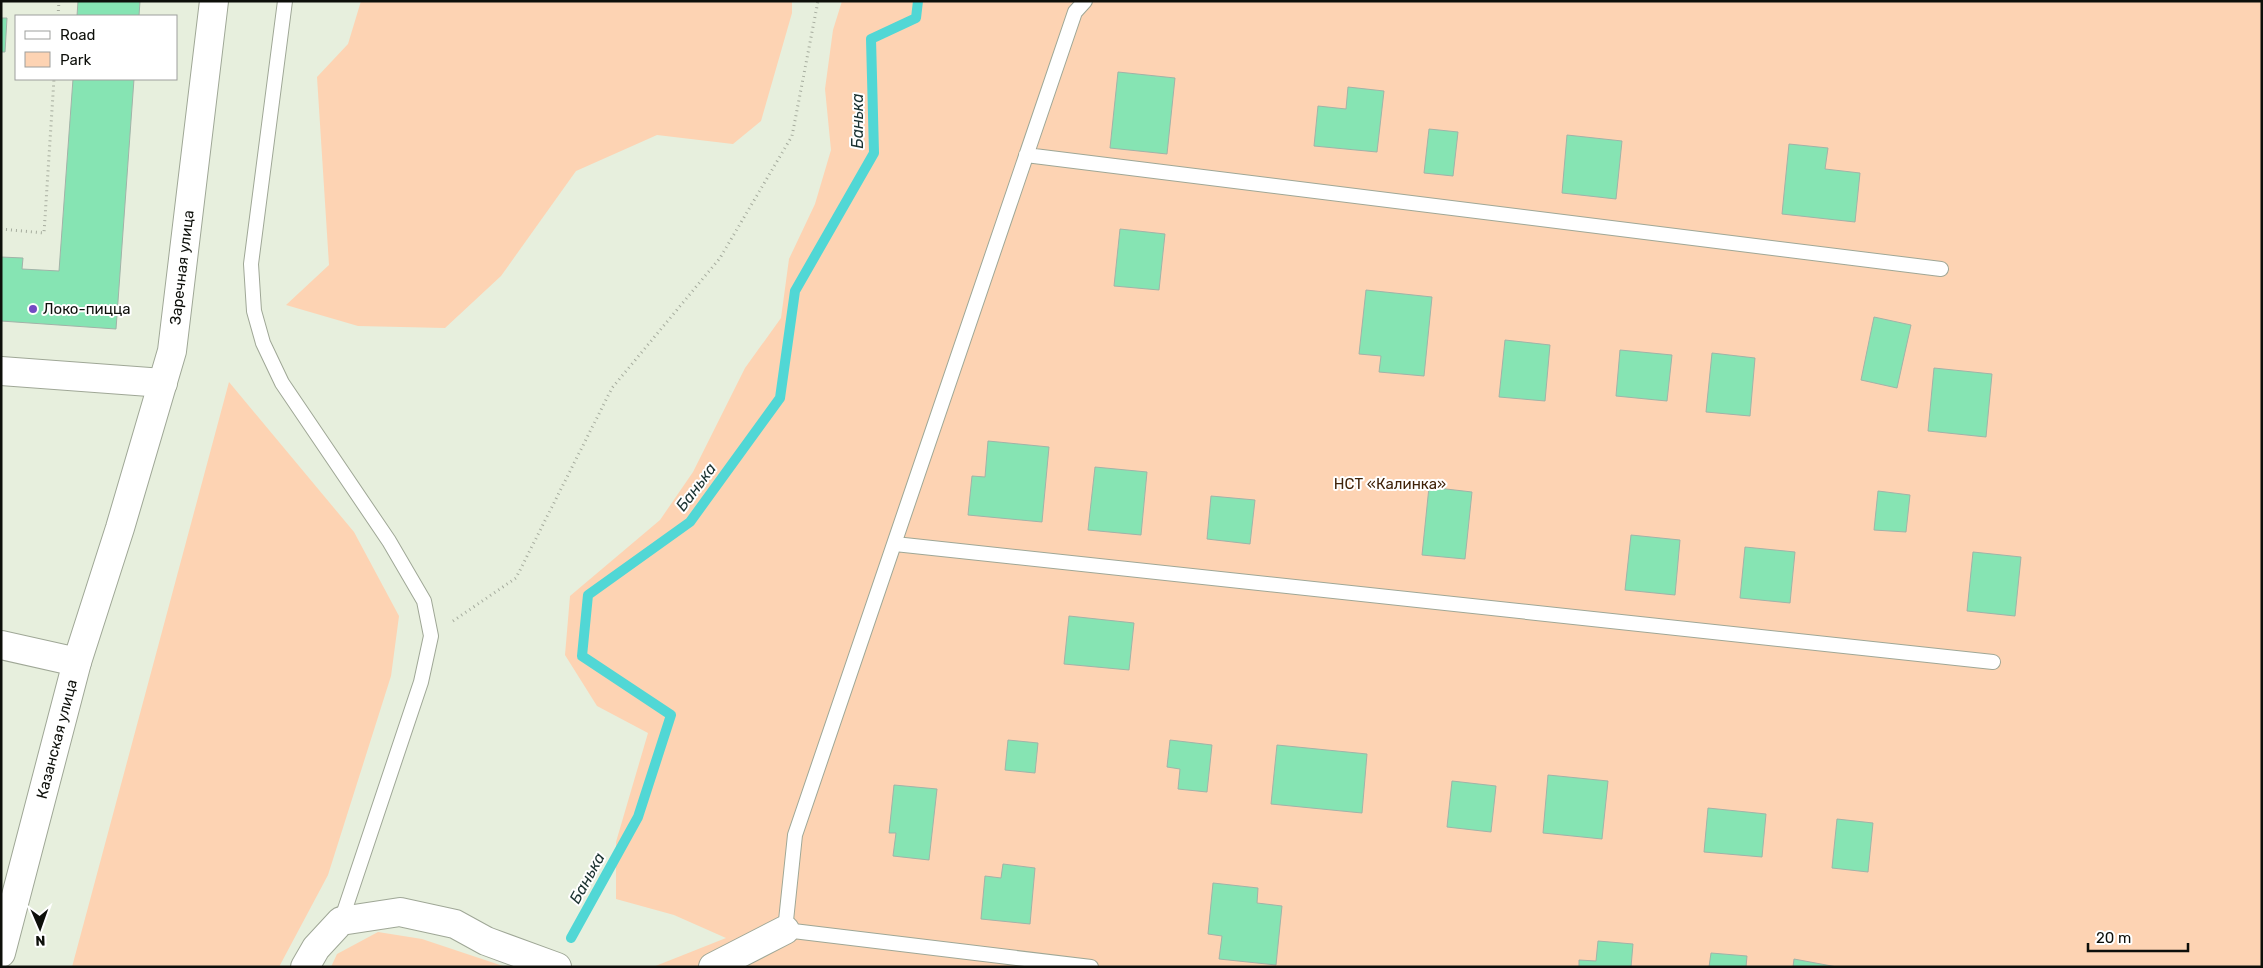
<svg xmlns="http://www.w3.org/2000/svg" width="2263" height="968" viewBox="0 0 2263 968" font-family="Rubik,sans-serif">
	<rect width="100%" height="100%" fill="#e7efdd"/>
	<path fill="#fdd3b3" d="M361,1H792V13L761,121L733,144L657,135L576,171L501,276L445,328L358,326L286,305L329,265L317,77L348,44Z
		M842,1H2262V967H653L726,938L674,915L616,899V842L648,733L597,706L565,655L570,596L660,520L693,472L745,368L781,318L789,259L815,204L831,150L825,89L833,30Z
		M229,382L354,532L399,616L391,676L328,875L279,967H72Z
		M378,932L422,939L506,967H331L337,954Z"/>
	<g fill="none" stroke-linecap="round" stroke-linejoin="round">
		<path stroke="#51d7d5" stroke-width="10" d="M571,938L638,817L671,715L582,656L588,595L690,522L780,398L795,291L874,153L871,39L916,18L918,1"/>
	</g>
	<path fill="#86e4b3" stroke="#a1b3a8" d="M78,1H140L139,16H77Z
		M1,18H7L5,52H1Z
		M1118,72L1175,78L1167,154L1110,148Z
		M73,79H134L116,329L1,321V257L23,258L22,269L59,271Z
		M1348,87L1384,91L1377,152L1314,146L1318,106L1346,109Z
		M1429,129L1458,132L1453,176L1424,173Z
		M1567,135L1622,141L1616,199L1562,193Z
		M1789,144L1828,148L1825,169L1860,173L1855,222L1782,214Z
		M1120,229L1165,234L1159,290L1114,286Z
		M1366,290L1432,297L1424,376L1379,372L1381,356L1359,354Z
		M1874,317L1911,325L1897,388L1861,380Z
		M1505,340L1550,345L1545,401L1499,397Z
		M1620,350L1672,355L1667,401L1616,396Z
		M1712,353L1755,358L1750,416L1706,412Z
		M1934,368L1992,374L1986,437L1928,431Z
		M988,441L1049,447L1042,522L968,515L972,476L985,477Z
		M1095,467L1147,472L1141,535L1088,530Z
		M1429,487L1472,492L1465,559L1422,555Z
		M1878,491L1910,495L1906,532L1874,530Z
		M1211,496L1255,500L1250,544L1207,539Z
		M1631,535L1680,540L1675,595L1625,590Z
		M1745,547L1795,552L1790,603L1740,598Z
		M1973,552L2021,557L2015,616L1967,611Z
		M1069,616L1134,623L1129,670L1064,664Z
		M1008,740L1038,743L1035,773L1005,770Z
		M1170,740L1212,745L1207,792L1178,789L1180,769L1167,767Z
		M1277,745L1367,754L1362,813L1271,804Z
		M1548,775L1608,781L1602,839L1543,833Z
		M1452,781L1496,786L1491,832L1447,827Z
		M894,785L937,789L929,860L893,856L896,833H889Z
		M1708,808L1766,814L1762,857L1704,852Z
		M1837,819L1873,823L1868,872L1832,868Z
		M1003,864L1035,868L1030,924L981,919L985,876L1001,878Z
		M1213,883L1258,888L1257,903L1282,906L1276,965L1219,959L1222,936L1208,934Z
		M1598,941L1633,944L1631,967H1579V960L1596,961Z
		M1711,953L1747,956L1746,967H1709Z
		M1794,959L1837,967H1793Z"/>
	<g fill="none" stroke-linecap="round" stroke-linejoin="round">
		<g stroke="#9fa796" stroke-width="16">
			<path id="service" d="M285,1L251,264L254,311L263,343L282,383L389,541L424,601L431,636L421,682L341,921
				M1085,1L1075,12L795,835L785,930L1091,967
				M1026,155L1941,269
				M895,544L1993,662"/>
		</g>
		<g stroke="#9fa796" stroke-width="30">
			<g id="minor">
				<path d="M1,371L163,383"/>
				<path d="M1,645L77,662"/>
				<path id="s1" d="M1,953L77,662L120,528L172,351L214,1"/>
				<path d="M305,967L316,948L341,921L400,912L455,924L486,941L557,967"/>
				<path d="M713,967L785,930"/>
			</g>
		</g>
		<path stroke="#a6ac9e" stroke-width="3" stroke-dasharray="1 4" stroke-linecap="butt" d="M58,16L59,1
			M1,229L44,233L54,79
			M453,621L516,578L612,388L720,258L792,136L818,1"/>
		<use href="#service" stroke="#fff" stroke-width="14"/>
		<use href="#minor" stroke="#fff" stroke-width="28"/>
	</g>
	<circle fill="#734ac3" stroke="#fff" stroke-width="2" cx="33" cy="309" r="5"/>
	<g text-anchor="middle" dominant-baseline="central" stroke-width="4" stroke-linejoin="round" paint-order="stroke">
		<g font-size="15" fill="#0d0f0a" stroke="#fff">
			<text stroke="none"><textPath href="#s1" startOffset="710">Заречная улица</textPath></text>
			<text stroke="none"><textPath href="#s1" startOffset="221">Казанская улица</textPath></text>
		</g>
		<g font-size="15" fill="#0d0f0a" stroke="#fff" text-anchor="start">
			<text x="43" y="309">Локо-пицца</text>
		</g>
		<g font-size="15" fill="#402309" stroke="#fff">
			<text x="1390" y="484">НСТ «Калинка»</text>
		</g>
		<g font-size="16" font-style="italic" fill="#1c3332" stroke="#fff">
			<text transform="translate(857 121) rotate(-90)">Банька</text>
			<text transform="translate(696 487) rotate(-53)">Банька</text>
			<text transform="translate(587 878) rotate(-61)">Банька</text>
		</g>
	</g>
	<rect width="2263" height="968" fill="none" stroke="#0d0f0a" stroke-width="5"/>
	<rect x="15" y="15" width="162" height="65" fill="#ffffff" stroke="#9e9f9d"/>
	<rect x="25" y="31" width="25" height="8" fill="#ffffff" stroke="#9e9f9d"/>
	<text x="60" y="40" font-size="15" fill="#0d0f0a">Road</text>
	<rect x="25" y="52" width="25" height="15" fill="#fdd3b3" stroke="#9e9f9d"/>
	<text x="60" y="65" font-size="15" fill="#0d0f0a">Park</text>
	<g transform="translate(40 928) rotate(178)" stroke="#ffffff" stroke-width="4" paint-order="stroke">
	<path d="M0-4L9 19L0 12L-9 19Z" fill="#0d0f0a"/>
	<text y="-8" font-size="14" font-weight="bold" text-anchor="middle" fill="#0d0f0a">N</text>
	</g>
	<path d="M2088 943v8h100v-8" fill="none" stroke="#0d0f0a" stroke-width="2.5"/>
	<text x="2096" y="943" font-size="15" fill="#0d0f0a" stroke="#ffffff" stroke-width="4" paint-order="stroke">20 m</text>
</svg>
